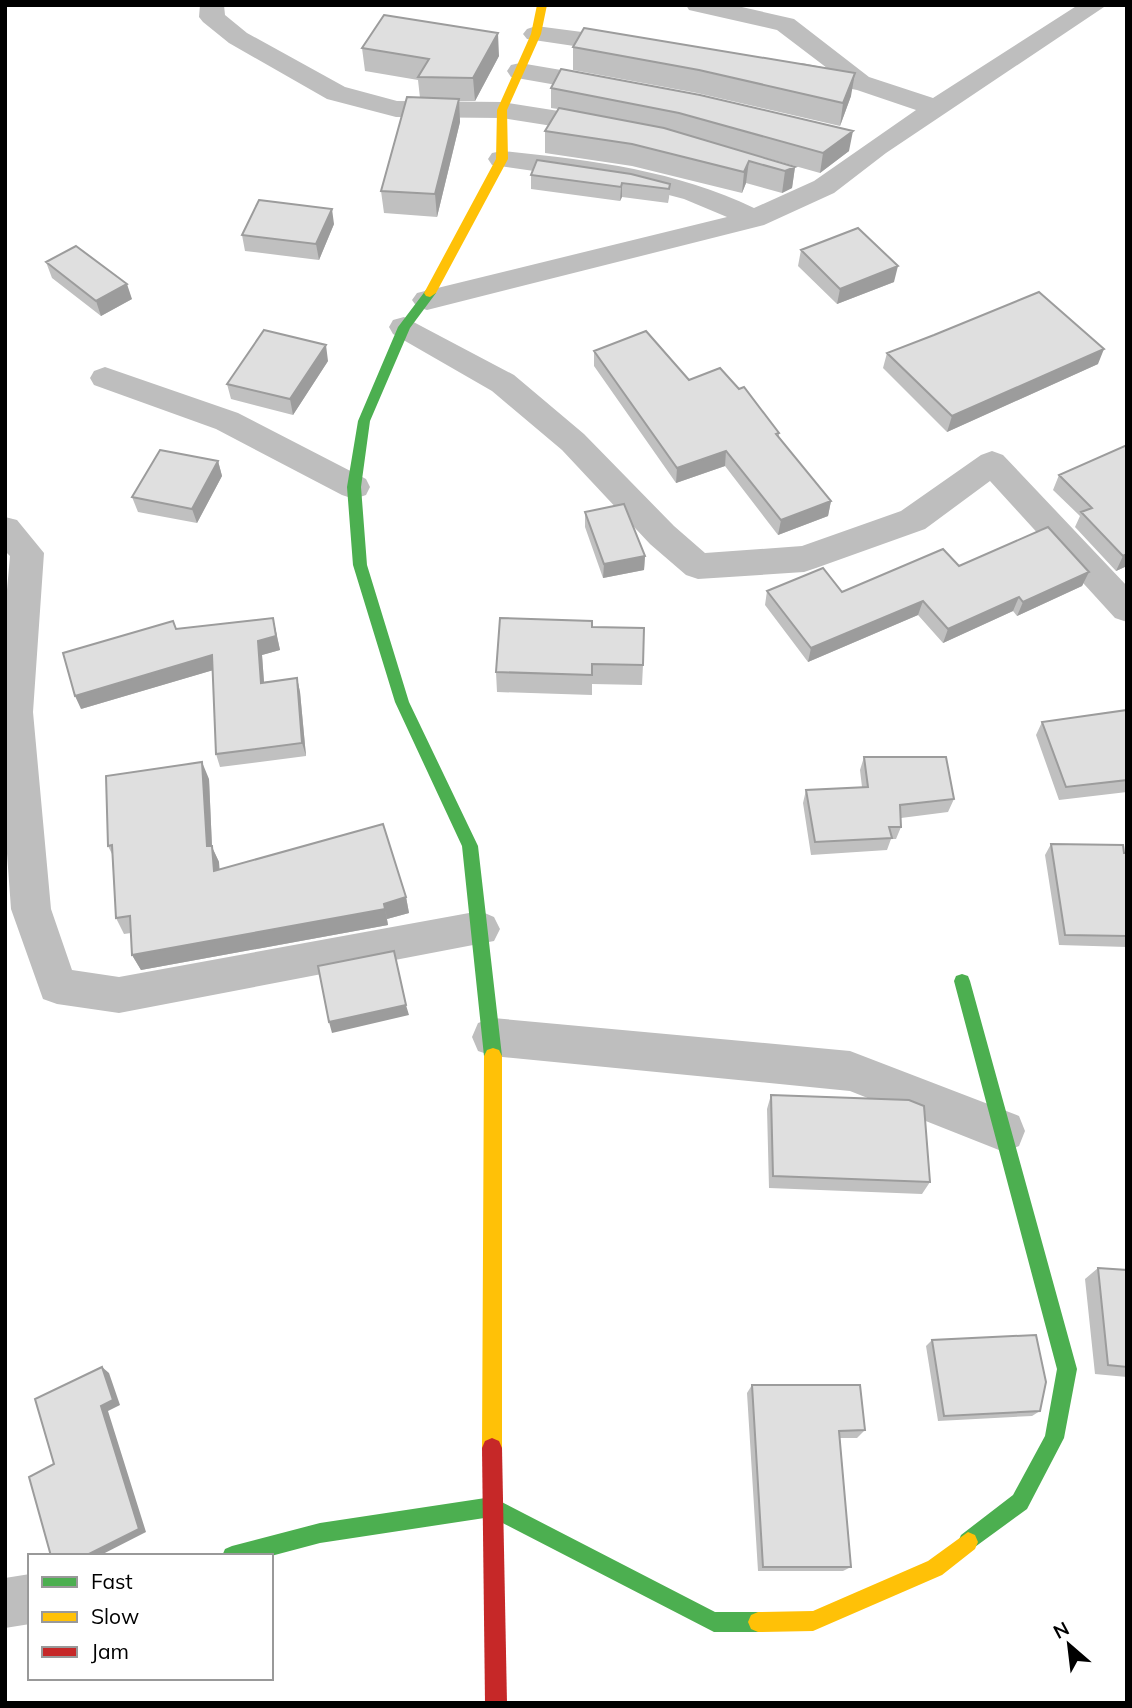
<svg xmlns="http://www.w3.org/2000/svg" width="1132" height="1708" viewBox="0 0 1132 1708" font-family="Mulish,sans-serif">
	<rect width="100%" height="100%" fill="#fff"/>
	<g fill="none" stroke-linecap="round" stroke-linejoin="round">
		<path fill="#bebebe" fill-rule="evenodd" d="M200,5H224L225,15L247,33L345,87L397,101L502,102L603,118L612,120L616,126L612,132L603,134L502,118L396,117L327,99L229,43L203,22L199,17Z
			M686,5H733L794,19L869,77L933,98L1078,5H1107L886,153L834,193L764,225L427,310L417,307L412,300L417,293L727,217L684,199L631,185L492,165L488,159L492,153L502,151C589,160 675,170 754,208L814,181L916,110L857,90L793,77L789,71L793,65L802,63L827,68L777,30L689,10Z
			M536,26L628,38L637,41L641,46L637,51L628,54L527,39L523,34L527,29Z
			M520,63L608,78L617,80L621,86L617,92L608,94L511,77L507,71L511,65Z
			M404,317L514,375L584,434L674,526L705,553L802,546L901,511L981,455L992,451L1003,455L1127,586V622L1115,618L990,481L925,529L816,568L804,572L698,579L686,575L650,544L562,450L492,391L393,334L389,327L393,320Z
			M105,367L238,413L366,479L370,487L366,495L354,499L342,495L216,429L94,385L90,378L94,371Z
			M5,517L17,520L44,553L33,712L51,909L72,970L119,977L480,911L494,917L500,929L494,941L119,1013L57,1004L43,999L11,909L5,826V612L10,556L5,551Z
			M493,1018L850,1051L1019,1116L1025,1131L1019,1146L1004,1152L850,1091L493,1056L478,1051L472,1037L478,1023Z
			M30,1574V1624L5,1628V1578Z"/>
		<path fill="#4caf50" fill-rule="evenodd" d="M430,289L436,293L410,328L370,421L361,487L367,565L409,702L478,846L502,1056L499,1062L493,1064L487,1062L484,1056L462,846L395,702L353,565L347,487L358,421L398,327L426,290Z
			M962,974L968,976L970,981L1077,1369L1064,1438L1027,1509L968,1552L961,1549L958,1542L961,1535L1013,1495L1045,1436L1057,1369L954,981L956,976Z
			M492,1497L715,1612H758L765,1615L768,1622L765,1629L758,1632H714L491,1517L320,1543L271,1556H222L225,1549L232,1546L320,1523Z"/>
		<path fill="#ffc107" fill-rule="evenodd" d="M537,5H547L541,34L507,110L508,159L436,293L430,297L426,296L424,293L496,159L497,110L531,34Z
			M493,1048L499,1050L502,1056V1448L499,1455L492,1458L485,1455L482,1448L484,1056L487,1050Z
			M968,1532L975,1535L978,1542L975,1549L942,1575L813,1631L758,1632L751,1629L748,1622L751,1615L758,1612L813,1611L928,1561Z"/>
		<path fill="#c62828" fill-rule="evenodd" d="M492,1438L499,1441L502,1448L507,1703H485L482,1448L485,1441Z"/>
	</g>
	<path fill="#c0c0c0" d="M573,47L851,96L840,126L697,93L573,70Z
		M362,48L499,56L475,101H459L460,122L437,217L384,213L381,191L420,98L418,80L365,71Z
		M561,69L849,151L820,173L699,139L795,167L792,188L782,193L746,183L742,193L632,166L545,153V131L558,109L551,108V88Z
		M531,175L670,184L669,198L668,203L622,197L620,201L531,189Z
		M334,224L319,260L245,251L242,235Z
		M801,250L894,282L837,304L798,266Z
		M46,262L132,299L101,316L52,278Z
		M594,351L689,380L779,433V437L831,501L828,516L778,535L725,466L676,483L594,366Z
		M887,353L1098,364L947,432L883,368Z
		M328,361L293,415L231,399L227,384Z
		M1127,445V566L1116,571L1075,527L1080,516L1053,490L1059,475Z
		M218,461L222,476L197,523L138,512L132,497Z
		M585,512L645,556L644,570L603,578L585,527Z
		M959,566L1089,572L1082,586L1017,616L1013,611L943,643L918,615L808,662L765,605L767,591L842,592Z
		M273,618L280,650L262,655L264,682L297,678L300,692L306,756L220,767L216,754L213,670L81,709L176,629Z
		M592,627L643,665L642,685L592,684V695L497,692L496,672Z
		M1127,710V792L1059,800L1036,735L1042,722Z
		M864,757L954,799L948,812L901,818V827L896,839H891L887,850L811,855L803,803L806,790L862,787L860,770Z
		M209,779L212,847L219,862V869L406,897L409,913L387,919L388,925L141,970L132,955L131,933L124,934L116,918L112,854L108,846Z
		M1051,844L1127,853V947L1059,945L1045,855Z
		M771,1095L930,1182L922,1194L769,1188L767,1109Z
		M1098,1268L1127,1270V1377L1095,1374L1085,1279Z
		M932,1340L1040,1411L1032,1416L938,1421L926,1346Z
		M752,1385L865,1430L857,1438H840L851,1567L843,1571H758L747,1393Z"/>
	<path fill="#9c9c9c" d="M498,33L499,56L475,101L473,78Z
		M855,73L851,96L840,126L843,103Z
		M459,99L460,122L437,217L435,194Z
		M853,131L849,151L820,173L823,153Z
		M749,161L746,183L742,193L744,172Z
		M795,167L792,188L782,193L785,171Z
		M622,183V197L620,201L621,187Z
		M332,209L334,224L319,260L316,244Z
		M898,266L894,282L837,304L840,289Z
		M127,284L132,299L101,316L96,301Z
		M326,345L328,361L293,415L290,399Z
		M1104,349L1098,364L947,432L952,416Z
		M726,451L725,466L676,483L677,468Z
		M218,461L222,476L197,523L192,509Z
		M831,501L828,516L778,535L781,520Z
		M5,553L7,557L5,580Z
		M1127,554V566L1116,571L1123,556Z
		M645,556L644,570L603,578L604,564Z
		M1089,572L1082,586L1017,616L1023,602Z
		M1019,597L1013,611L943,643L948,629Z
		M923,601L918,615L808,662L811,648Z
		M273,618L280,650L262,655L265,696L261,683L258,641Z
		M212,655L217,669L81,709L75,696Z
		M297,678L300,692L306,756L302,743Z
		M202,762L209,779L212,847L219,862L221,887L214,871L207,846Z
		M406,897L409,913L387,919L384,904Z
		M385,909L388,925L141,970L132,955Z
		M406,1005L409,1015L332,1033L329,1022Z
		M102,1367L109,1373L120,1405L108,1411L146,1532L99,1556H85L101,1406Z"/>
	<path fill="#dfdfdf" stroke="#9c9c9c" stroke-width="2" d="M384,15L498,33L473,78L418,77L429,59L362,48Z
		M584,28L855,73L843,103L699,70L573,47Z
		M561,69L700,95L853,131L823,153L679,113L551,88Z
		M407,97L459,99L435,194L381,191Z
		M559,108L664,128L795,167L785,171L749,161L744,172L632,144L545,131Z
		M537,160L631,174L670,184L669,189L622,183L621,187L531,175Z
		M259,200L332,209L316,244L242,235Z
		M858,228L898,266L840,289L801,250Z
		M76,246L127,284L96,301L46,262Z
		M1039,292L1104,349L952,416L887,353L934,335Z
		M264,330L326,345L290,399L227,384Z
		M646,331L689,380L720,368L739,389L744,387L779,433L776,434L831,501L781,520L726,451L677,468L594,351Z
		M1127,445V554L1123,556L1081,512L1092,508L1059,475Z
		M160,450L218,461L192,509L132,497Z
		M624,504L645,556L604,564L585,512Z
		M1048,527L1089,572L1023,602L1019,597L948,629L923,601L811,648L767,591L823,568L842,592L943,549L959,566Z
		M273,618L276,636L258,641L261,683L297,678L302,743L216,754L212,655L75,696L63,653L173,621L176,629Z
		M500,618L592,621V627L644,628L643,665L592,664V675L496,672Z
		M1127,710V780L1066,787L1042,722Z
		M864,757H946L954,799L900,805L901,827H889L892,838L815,842L806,790L868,787Z
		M202,762L207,846H212L214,871L383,824L406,897L384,904L385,909L132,955L130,916L116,918L112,845L108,846L106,776Z
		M1051,844L1123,845L1124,853H1127V936L1065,935Z
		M394,951L406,1005L329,1022L318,966Z
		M771,1095L909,1100L924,1106L930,1182L773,1176Z
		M1098,1268L1127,1270V1367L1108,1365Z
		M1036,1335L1046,1382L1040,1411L944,1416L932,1340Z
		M102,1367L113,1400L101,1406L139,1529L85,1556H51L29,1477L54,1464L35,1399Z
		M752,1385H860L865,1430L839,1431L851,1567H763Z"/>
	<rect width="1132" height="1708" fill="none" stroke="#000000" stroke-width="14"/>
	<rect x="28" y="1554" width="245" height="126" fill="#ffffff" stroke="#999999" stroke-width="2"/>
	<rect x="42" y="1577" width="35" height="10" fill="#4caf50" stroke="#999999" stroke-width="2"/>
	<text x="91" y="1589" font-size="21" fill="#000000">Fast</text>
	<rect x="42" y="1612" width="35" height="10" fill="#ffc107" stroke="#999999" stroke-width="2"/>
	<text x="91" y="1624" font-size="21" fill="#000000">Slow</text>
	<rect x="42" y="1647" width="35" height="10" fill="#c62828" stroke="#999999" stroke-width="2"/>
	<text x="91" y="1659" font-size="21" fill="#000000">Jam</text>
	<g transform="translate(1069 1645) rotate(332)" stroke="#ffffff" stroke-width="5" paint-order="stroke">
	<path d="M0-5L12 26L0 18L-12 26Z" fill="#000000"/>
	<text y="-10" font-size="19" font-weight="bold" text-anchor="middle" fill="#000000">N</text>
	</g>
</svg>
